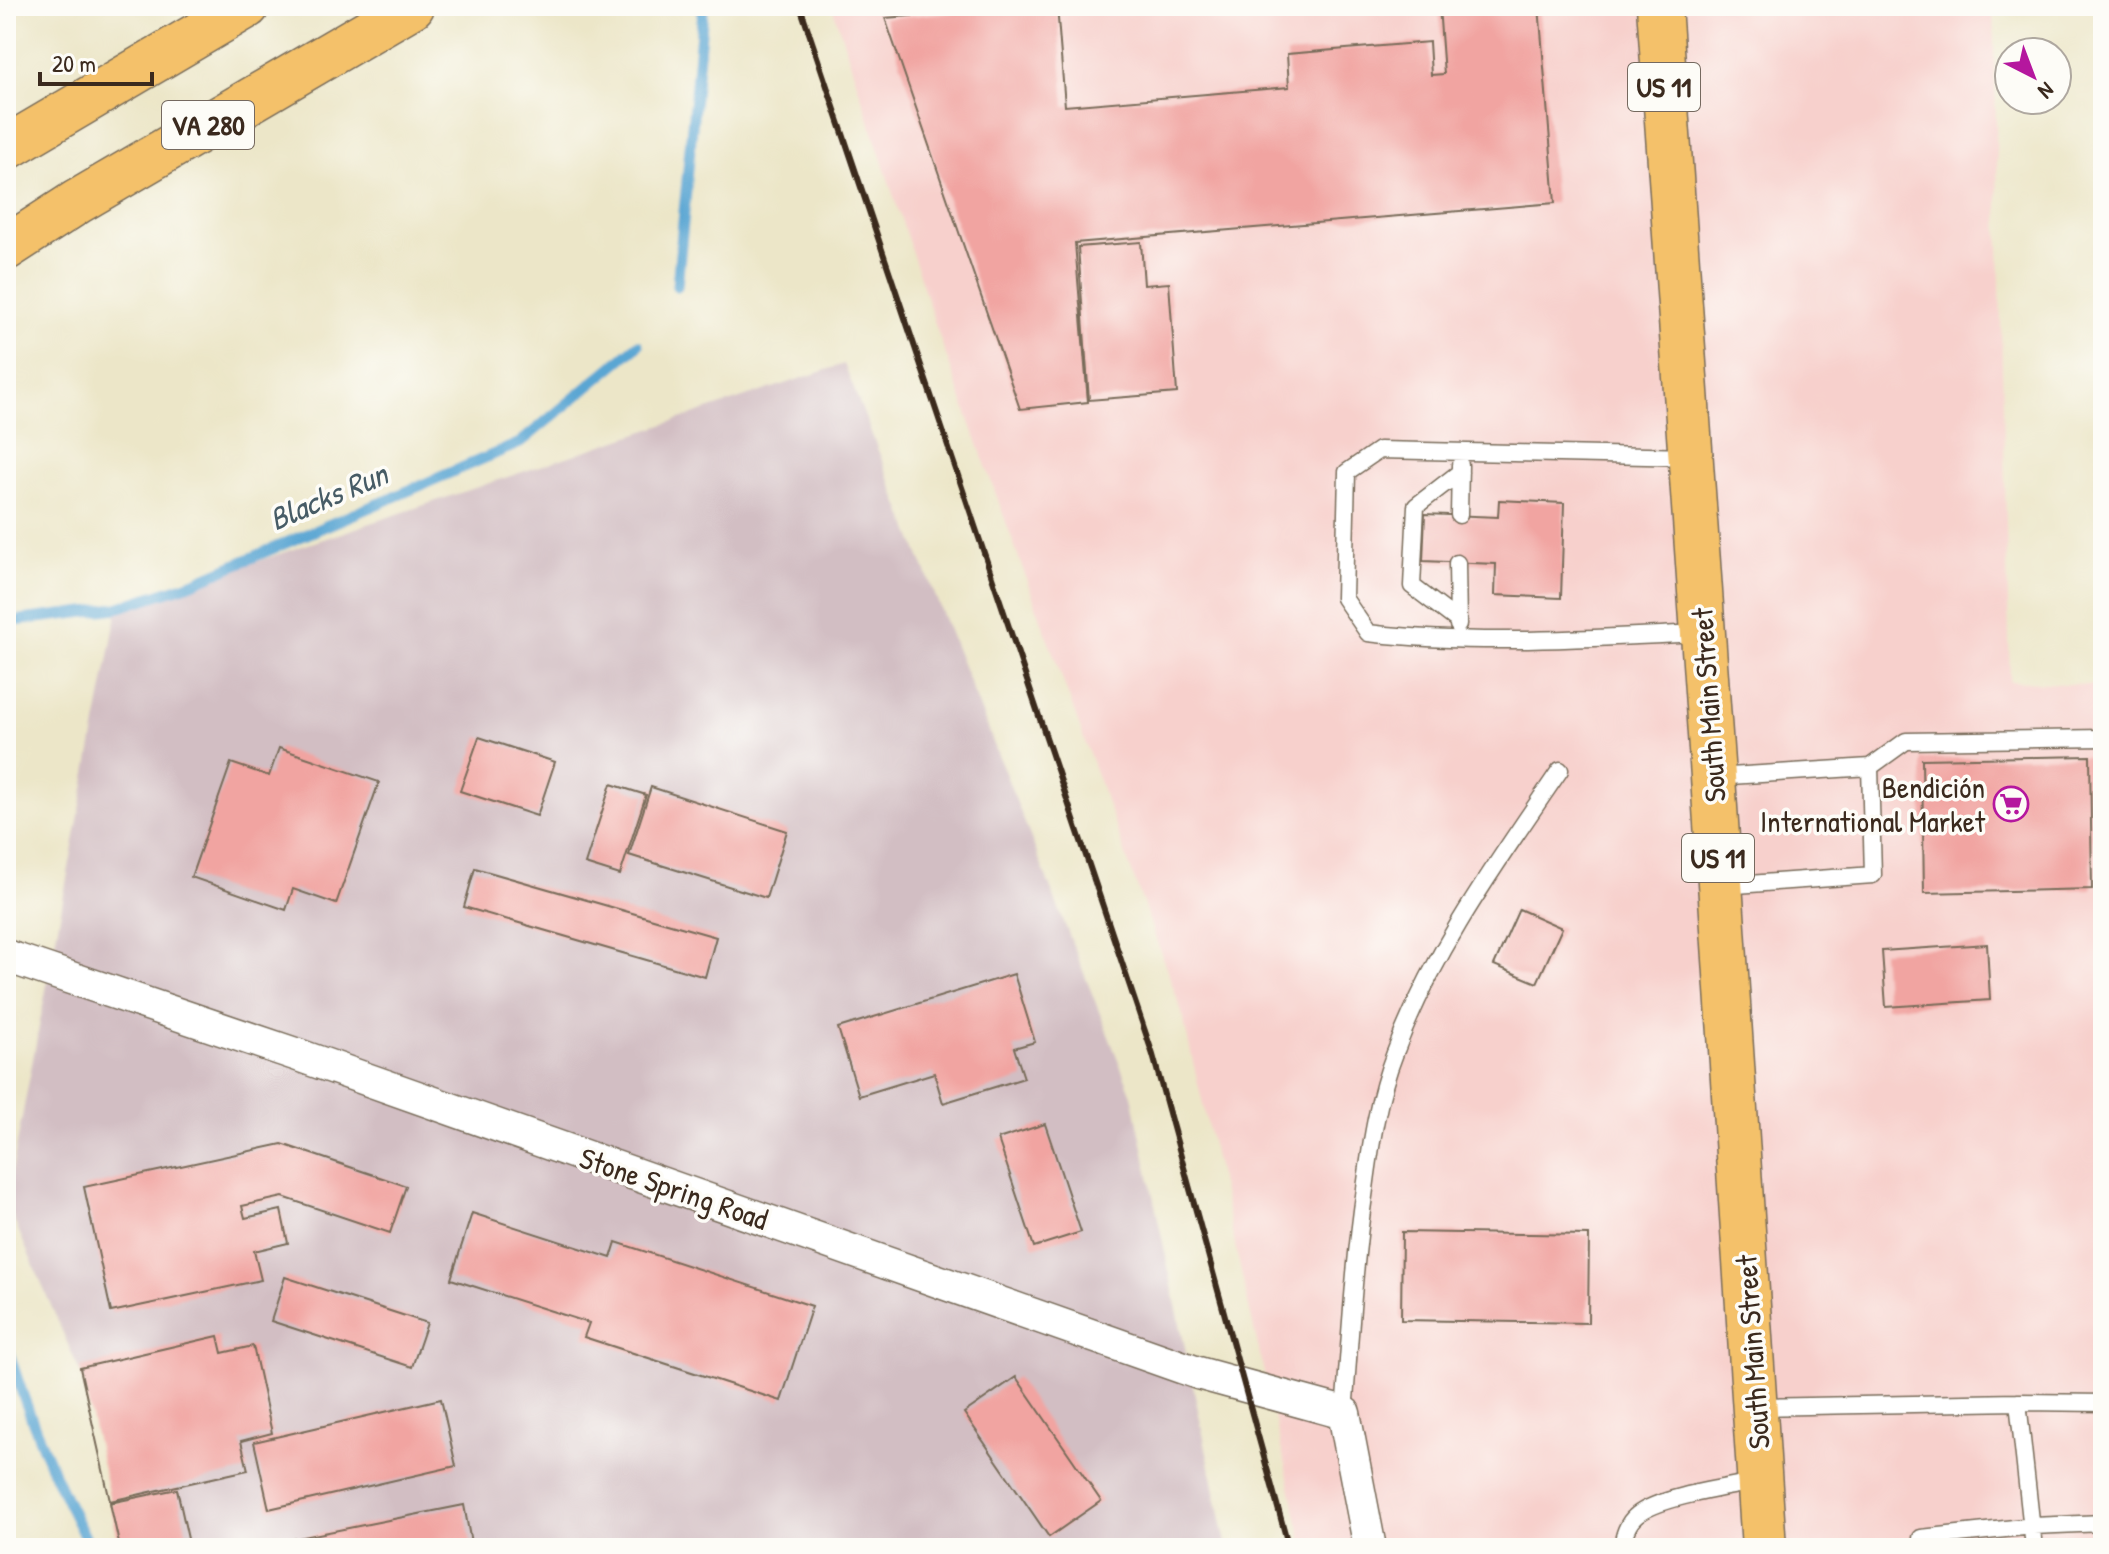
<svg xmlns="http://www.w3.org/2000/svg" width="2109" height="1554" viewBox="0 0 2109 1554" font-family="'Patrick Hand',sans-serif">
	<rect width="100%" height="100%" fill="#fdfcf7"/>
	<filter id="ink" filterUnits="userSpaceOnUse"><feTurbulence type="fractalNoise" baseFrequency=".0125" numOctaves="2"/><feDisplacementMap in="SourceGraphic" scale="16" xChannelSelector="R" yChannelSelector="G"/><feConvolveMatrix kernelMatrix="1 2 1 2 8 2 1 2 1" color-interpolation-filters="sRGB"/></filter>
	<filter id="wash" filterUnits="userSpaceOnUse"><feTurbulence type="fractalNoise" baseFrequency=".006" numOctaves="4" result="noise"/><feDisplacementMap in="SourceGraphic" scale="32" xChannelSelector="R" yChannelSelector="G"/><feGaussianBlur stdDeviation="1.8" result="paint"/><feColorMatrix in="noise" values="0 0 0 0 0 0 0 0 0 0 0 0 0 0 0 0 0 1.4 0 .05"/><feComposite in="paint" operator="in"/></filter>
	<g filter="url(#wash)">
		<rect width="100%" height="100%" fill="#ece6c8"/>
		<path fill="#f7d0cc" d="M832,6H1993L2010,681L2103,686V1548H1304L1181,1009L938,333Z"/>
		<path fill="#d2bec3" d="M844,364L1132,1095L1227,1548H124L136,1501L6,1202L118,608Z"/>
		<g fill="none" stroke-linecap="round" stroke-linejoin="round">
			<path stroke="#5aa6d3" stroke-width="11" d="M677,286L703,11L701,6
				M6,622L117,608L190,584L520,443L638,345
				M6,1343C27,1413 55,1483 91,1548"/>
		</g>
		<g id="blocks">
			<path fill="#f1a4a1" d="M1035,6H1057L1065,106L1289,87L1287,54L1429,42L1431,75L1444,74L1439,6H1539L1555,203L1075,243L1088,402L1020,409L885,18Z
				M1141,242L1144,285L1169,283L1177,393L1089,400L1078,247Z
				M1499,500L1564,503L1561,598L1495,595L1496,564L1423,561L1425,514L1498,517Z
				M479,737L555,762L537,816L460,791Z
				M279,748L379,782L336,904L293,889L286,910L191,877L231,763L269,776Z
				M2090,756L2092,889L1924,893L1922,759Z
				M611,784L646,795L620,875L585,864Z
				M651,787L787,831L766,898L629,855Z
				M475,868L716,937L705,977L464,907Z
				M1519,909L1562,928L1537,983L1494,965Z
				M1987,944L1990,1000L1886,1007L1882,951Z
				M1014,974L1035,1042L1014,1048L1024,1078L943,1103L934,1073L859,1096L838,1028Z
				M1045,1124L1081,1232L1034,1247L998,1139Z
				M282,1144L406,1186L390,1233L283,1197L242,1206L245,1218L281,1210L288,1243L254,1251L261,1280L111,1312L84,1187Z
				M472,1213L611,1258L616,1242L812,1306L781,1401L584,1337L589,1323L451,1279Z
				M1402,1232L1589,1235L1588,1323L1401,1320Z
				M285,1277L427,1323L412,1367L271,1321Z
				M218,1336L222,1353L253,1346L272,1433L241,1441L248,1470L110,1501L80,1368Z
				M1016,1377L1101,1501L1049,1537L964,1413Z
				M441,1399L456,1466L269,1509L254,1442Z
				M177,1489L190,1548H120L110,1503Z
				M464,1505L472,1548H253V1547Z"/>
		</g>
	</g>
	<g filter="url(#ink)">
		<use href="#blocks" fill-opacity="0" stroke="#796c5a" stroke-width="2"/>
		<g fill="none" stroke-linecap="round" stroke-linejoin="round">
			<g stroke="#796c5a" stroke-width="19">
				<path id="service" d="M1690,457L1379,450L1347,472L1344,598L1368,633C1479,646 1591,638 1702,633
					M1459,515L1460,465
					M1457,563L1458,625
					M1458,621L1412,586L1416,506L1460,472
					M1870,767L1906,741L2103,738
					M1714,777L1870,767L1873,875L1722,886
					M2018,1402L2034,1548
					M1757,1407L2018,1402L2103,1403
					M1344,1413C1350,1338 1354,1263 1365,1189C1371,1143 1378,1096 1395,1053C1433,950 1499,860 1560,770
					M1623,1548C1622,1537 1628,1522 1637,1515C1658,1497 1729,1487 1759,1481
					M1922,1548L1921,1538L2033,1526L2103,1523"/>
			</g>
			<g stroke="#796c5a" stroke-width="35">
				<path id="minor" d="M6,956L298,1055L1198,1373L1344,1413L1370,1548"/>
			</g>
			<g stroke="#796c5a" stroke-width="47">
				<path id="primary" d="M1659,6L1713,777L1764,1548
					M6,148L247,6
					M6,248L77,202L412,6"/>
			</g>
			<use href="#service" stroke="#fff" stroke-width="16"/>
			<use href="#minor" stroke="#fff" stroke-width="32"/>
			<use href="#primary" stroke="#f4c16a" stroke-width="44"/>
			<path stroke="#3b2a1e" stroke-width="6" d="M800,6L1153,1055L1289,1548"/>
		</g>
	</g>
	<defs>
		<g id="supermarket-ring" transform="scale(1.8)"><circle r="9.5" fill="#fdfcf7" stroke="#b5179e" stroke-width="1.5"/><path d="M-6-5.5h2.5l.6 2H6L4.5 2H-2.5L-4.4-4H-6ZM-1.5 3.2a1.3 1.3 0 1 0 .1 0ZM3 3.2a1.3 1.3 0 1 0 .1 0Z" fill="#b5179e"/></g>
	</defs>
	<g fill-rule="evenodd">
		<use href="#supermarket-ring" x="2011" y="804"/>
	</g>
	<g text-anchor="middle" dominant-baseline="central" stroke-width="7" stroke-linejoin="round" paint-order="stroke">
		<g fill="#fdfcf7" stroke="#75695f" stroke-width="2">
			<rect x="1628" y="63" width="72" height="48" rx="6"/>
			<rect x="162" y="101" width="92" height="48" rx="6"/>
			<rect x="1682" y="834" width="72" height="48" rx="6"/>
		</g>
		<g font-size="28" font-weight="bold" fill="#3b2a1e">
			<text x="1664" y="87">US 11</text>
			<text x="208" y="125">VA 280</text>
			<text x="1718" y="858">US 11</text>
		</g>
		<g font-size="30" fill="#3b2a1e" stroke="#fdfcf7">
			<text transform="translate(1708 705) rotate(-94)">South Main Street</text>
			<text transform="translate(674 1188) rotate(19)">Stone Spring Road</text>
			<text transform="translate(1752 1352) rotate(-94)">South Main Street</text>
		</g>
		<g font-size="30" fill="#3b2a1e" stroke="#fdfcf7" text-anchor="end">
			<text x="1985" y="787">Bendición<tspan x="1985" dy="34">International Market</tspan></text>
		</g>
		<g font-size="32" font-style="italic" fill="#475c66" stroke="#fdfcf7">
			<text transform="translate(328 496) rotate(-23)">Blacks Run</text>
		</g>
	</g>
	<rect width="2109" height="1554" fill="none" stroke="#fdfcf7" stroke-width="32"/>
	<g transform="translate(2033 76) rotate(138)"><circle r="38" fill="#fdfcf7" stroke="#afa8a0" stroke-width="2"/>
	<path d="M0-6L14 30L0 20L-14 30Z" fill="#b5179e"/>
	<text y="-12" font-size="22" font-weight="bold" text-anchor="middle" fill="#3b2a1e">N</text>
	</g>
	<path d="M40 72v12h112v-12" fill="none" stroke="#3b2a1e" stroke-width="4"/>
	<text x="52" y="72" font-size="24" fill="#3b2a1e" stroke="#fdfcf7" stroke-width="6" paint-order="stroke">20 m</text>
</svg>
